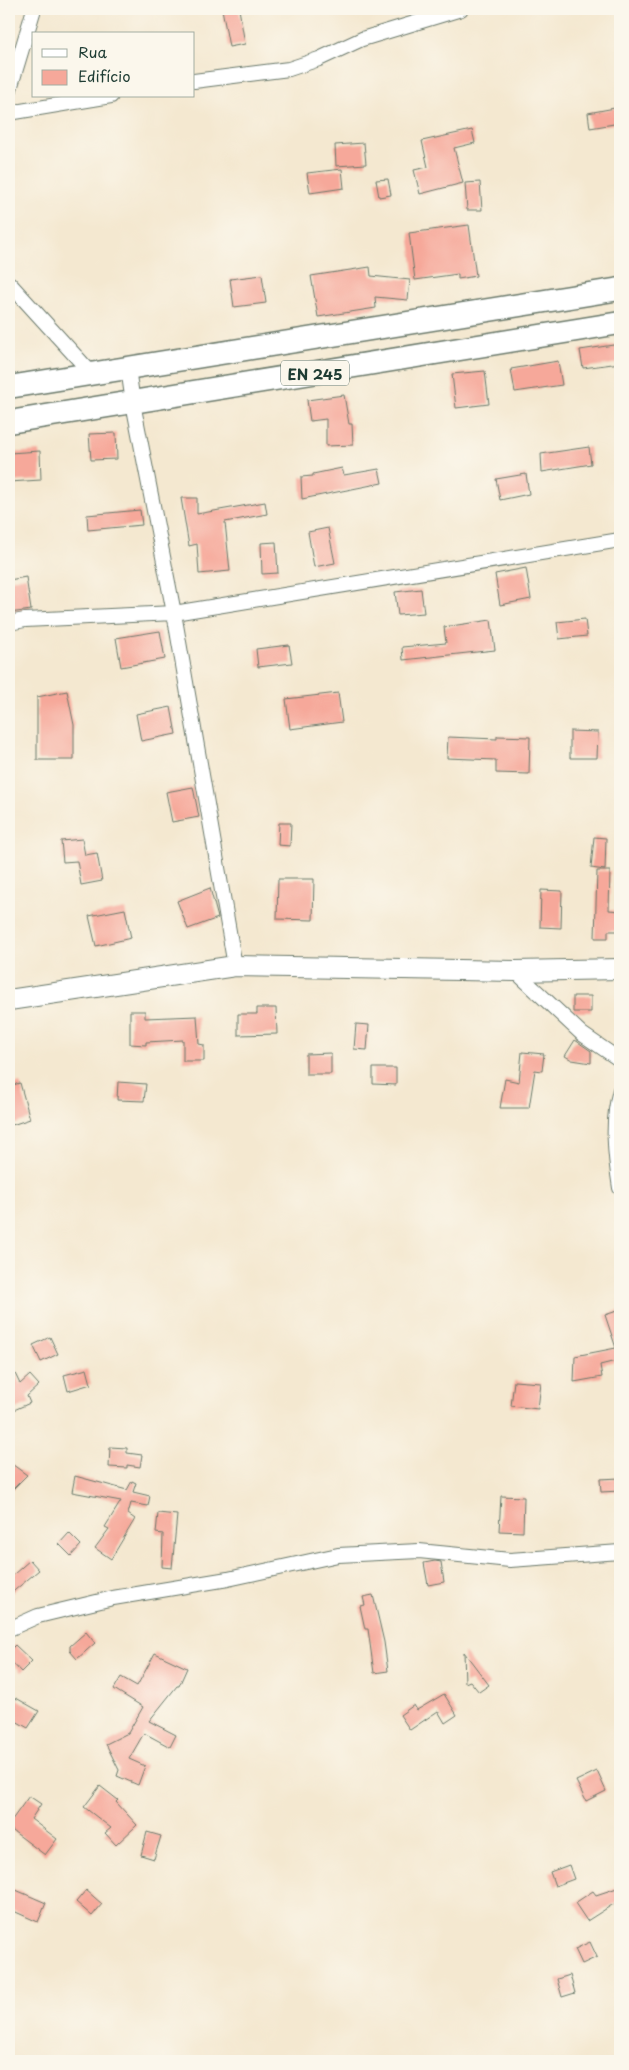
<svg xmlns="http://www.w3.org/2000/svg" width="629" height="2070" viewBox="0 0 629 2070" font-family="'Playpen Sans',sans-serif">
	<rect width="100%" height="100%" fill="#fbf7ec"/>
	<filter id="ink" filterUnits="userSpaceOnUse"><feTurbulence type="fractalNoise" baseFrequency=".02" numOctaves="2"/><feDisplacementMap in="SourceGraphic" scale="10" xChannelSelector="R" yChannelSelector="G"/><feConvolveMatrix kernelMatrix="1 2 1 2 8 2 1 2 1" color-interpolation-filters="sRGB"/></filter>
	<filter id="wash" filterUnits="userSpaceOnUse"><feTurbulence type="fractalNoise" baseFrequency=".0096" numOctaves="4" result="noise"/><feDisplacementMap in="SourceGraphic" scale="20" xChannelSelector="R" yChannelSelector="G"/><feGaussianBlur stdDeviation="1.12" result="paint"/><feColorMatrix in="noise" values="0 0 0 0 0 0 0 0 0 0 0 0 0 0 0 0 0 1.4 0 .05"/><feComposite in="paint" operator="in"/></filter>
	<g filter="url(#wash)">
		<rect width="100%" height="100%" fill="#f4e8d0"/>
		<g id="blocks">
			<path fill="#f6a89a" d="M222,9H239L245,44L229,47Z
				M620,107V123L590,128L588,113Z
				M472,130L475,143L454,148L463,183L420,194L414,170L428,167L422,141Z
				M364,143L366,164L336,166L335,145Z
				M342,169L344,188L310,193L307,173Z
				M388,179L391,195L379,197L376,180Z
				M480,182L482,210H467L465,183Z
				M469,225L476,276L458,279V274L415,280L409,233Z
				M370,267L371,276L410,280L408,300L375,297L376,308L318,317L311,276Z
				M262,275L266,303L234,307L230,279Z
				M620,344V363L583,368L580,350Z
				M558,361L562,385L515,392L511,369Z
				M485,371L489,404L456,408L452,374Z
				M344,395L349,424H352L353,445L326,446V419L310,421L307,400Z
				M116,433L117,459L91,460L89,434Z
				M589,447L591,464L542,472L541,454Z
				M40,451L41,480L9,482V453Z
				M342,468L344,475L379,469L382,483L302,499L301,477L313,476V474Z
				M526,474L529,494L500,500L496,479Z
				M181,498H197V514L265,502L267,514L225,522L230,571L199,574L197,544L189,546Z
				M140,510L142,525L88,530L87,515Z
				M328,528L335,563L314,567L308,532Z
				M276,542L278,573L262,574L261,543Z
				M526,568L531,599L500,605L495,574Z
				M26,577L31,610L9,613V580Z
				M421,589L424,613L398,615L395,592Z
				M585,619L587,636L559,639L557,622Z
				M491,620L495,650L403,660L402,647L446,643L444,627Z
				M160,631L165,659L121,667L116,638Z
				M289,645L292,663L258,667L256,649Z
				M67,691L74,725V760H37V697Z
				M338,693L342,722L290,729L286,699Z
				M171,707L176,734L141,741L136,714Z
				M570,731L598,732L597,758H570Z
				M497,736L530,737L529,774L496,773V760L447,758L448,737L497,739Z
				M193,787L199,817L172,822L166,792Z
				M279,823H291L290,846L278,845Z
				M594,837L606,838L605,870L591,868Z
				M82,839L85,855L97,853L102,881L81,885L77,861L63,862L61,841Z
				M597,871H610L609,910L620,911V931H608V938H595Z
				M278,879H314L313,920L277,919Z
				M210,888L218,918L188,929L177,901Z
				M541,890L562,891L561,928L540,927Z
				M125,909L131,938L96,946L89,916Z
				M573,996H591V1012H573Z
				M257,1008H276L277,1034L238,1035V1014H257Z
				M130,1011H145V1018L197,1016L199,1044L204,1045V1061H183V1040L146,1042V1045L130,1044Z
				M356,1024L369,1025L367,1050L354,1049Z
				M575,1040L591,1051V1063L572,1060L565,1056Z
				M522,1052L544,1054L542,1071L535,1070L529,1108H500L505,1079L519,1082Z
				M331,1053V1074H306V1054Z
				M373,1068H396V1085L373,1084Z
				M118,1082L146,1084L144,1101L117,1100Z
				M20,1083L30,1119L9,1126V1086Z
				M620,1310V1360L600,1365L602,1377L574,1382L575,1356L616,1348L605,1315Z
				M50,1337L58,1354L41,1362L33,1345Z
				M9,1361L20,1384L30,1375L39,1385L27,1396L30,1403L14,1410L9,1398Z
				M87,1369L91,1384L68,1391L64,1375Z
				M514,1381L541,1383L538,1409L511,1406Z
				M110,1447L127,1448V1453L142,1455L140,1467L127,1465V1468L109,1467Z
				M9,1462L27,1475L9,1493Z
				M75,1476L127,1490L132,1481L136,1483L133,1492L150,1496L148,1506L131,1503L128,1514L135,1519L111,1559L95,1548L109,1529L105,1527L121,1501L72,1492Z
				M620,1478V1491L601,1492L600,1479Z
				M501,1496L524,1497L523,1532L499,1531Z
				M158,1513L177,1515L172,1568L162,1567L163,1534L156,1533Z
				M69,1533L81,1545L71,1556L59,1544Z
				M30,1560L39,1570L9,1595V1581L14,1574Z
				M435,1561L441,1562L444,1582L428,1585L424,1563Z
				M373,1595L384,1642L388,1671L374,1673L368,1629H365L360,1606L365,1605L363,1597Z
				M86,1632L95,1643L77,1659L70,1651V1646Z
				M15,1645L32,1661L21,1672L9,1659V1651Z
				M464,1652L489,1685L479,1692L470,1681L465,1683Z
				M155,1653L187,1668L179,1686H177L149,1721L176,1735L170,1747L144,1733L129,1759L145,1766L138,1785L117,1776L119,1770L106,1744L128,1733L143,1707L114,1689L121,1677L137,1686Z
				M444,1694L457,1715L445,1723L438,1711L410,1730L400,1715L414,1705L417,1710Z
				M16,1698L39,1711L28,1728L9,1717V1711Z
				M597,1771L606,1791L586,1801L576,1781Z
				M100,1786L118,1800L116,1802L137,1825L116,1845L105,1833L111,1828L84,1807Z
				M29,1796L41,1804L31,1819L57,1839L45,1855L9,1828V1824Z
				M147,1832L161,1836L154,1859L141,1855Z
				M569,1865L574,1879L555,1886L550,1872Z
				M9,1887L46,1903L38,1922L9,1909Z
				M620,1887V1902L612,1905L587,1921L575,1903L593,1891L596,1895Z
				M86,1890L102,1904L92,1916L76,1902Z
				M590,1942L597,1957L582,1964L575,1949Z
				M570,1975L575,1993L562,1997L557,1979Z"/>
		</g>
	</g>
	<g filter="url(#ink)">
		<use href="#blocks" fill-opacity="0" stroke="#6a796b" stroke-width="1"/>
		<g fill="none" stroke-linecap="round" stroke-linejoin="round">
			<g stroke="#6a796b" stroke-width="16">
				<path id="street" d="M194,81L289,69L319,59L362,39L461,9
					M9,92L34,9
					M9,113L111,96
					M9,283L92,374
					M128,368L133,403L174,613L235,966
					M9,623L25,620L174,613L620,540
					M515,971L582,1034L620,1060
					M620,1090C611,1122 615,1156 620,1188
					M9,1629L38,1616L113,1598L228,1579L338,1555L419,1551L510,1560L620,1552"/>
			</g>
			<g stroke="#6a796b" stroke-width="22">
				<path id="secondary" d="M9,1000L235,966L515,971L620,969"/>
			</g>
			<g stroke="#6a796b" stroke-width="25">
				<path id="primary" d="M9,387L620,289
					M9,422L620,323"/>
			</g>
			<use href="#street" stroke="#fff" stroke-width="14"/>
			<use href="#secondary" stroke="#fff" stroke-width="20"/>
			<use href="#primary" stroke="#fff" stroke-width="22"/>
		</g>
	</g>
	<g text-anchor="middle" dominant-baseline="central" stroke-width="4.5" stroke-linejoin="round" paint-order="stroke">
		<rect fill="#fbf7ec" stroke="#61756b" stroke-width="1" x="281" y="360.5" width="68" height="25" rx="4"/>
		<g font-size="15" font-weight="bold" fill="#1f3d34">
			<text x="315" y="373">EN 245</text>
		</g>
	</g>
	<rect width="629" height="2070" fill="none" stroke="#fbf7ec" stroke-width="30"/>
	<rect x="32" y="32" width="162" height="65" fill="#fbf7ec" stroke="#a3ada2"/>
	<rect x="42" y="49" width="25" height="8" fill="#ffffff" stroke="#a3ada2"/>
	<text x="78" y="58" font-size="15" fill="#1f3d34">Rua</text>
	<rect x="42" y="70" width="25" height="15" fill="#f6a89a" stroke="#a3ada2"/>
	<text x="78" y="82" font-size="15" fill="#1f3d34">Edifício</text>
</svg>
